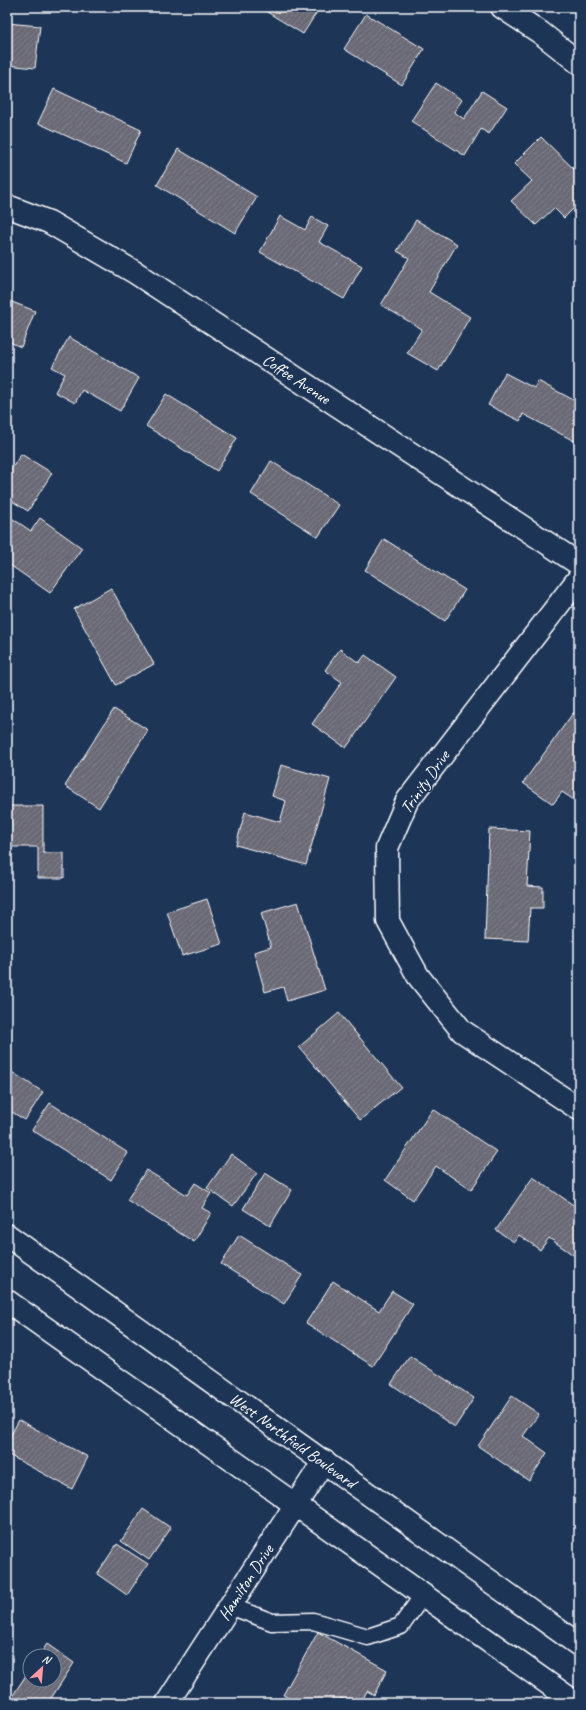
<svg xmlns="http://www.w3.org/2000/svg" width="586" height="1710" viewBox="0 0 586 1710" font-family="Caveat,sans-serif">
	<defs>
		<pattern id="building-hatch" width="6" height="6" patternUnits="userSpaceOnUse"><rect width="6" height="6" fill="#6a6974"/><path d="M-1 1l2-2M0 6l6-6M5 7l2-2" fill="none" stroke="#808089"/></pattern>
	</defs>
	<rect width="100%" height="100%" fill="#1d3557"/>
	<filter id="ink" filterUnits="userSpaceOnUse"><feTurbulence type="fractalNoise" baseFrequency=".025" numOctaves="2"/><feDisplacementMap in="SourceGraphic" scale="8" xChannelSelector="R" yChannelSelector="G"/><feConvolveMatrix kernelMatrix="1 2 1 2 8 2 1 2 1" color-interpolation-filters="sRGB"/></filter>
	<g filter="url(#ink)">
		<path fill="url(#building-hatch)" stroke="#fff" d="M259,7H320L303,34Z
			M366,14L424,49L402,85L344,49Z
			M7,23L40,26L35,68L7,65Z
			M436,83L462,100L454,112L464,119L482,91L507,107L489,134L481,129L465,156L411,121Z
			M54,89L141,130L126,163L38,123Z
			M541,137L579,174V203L564,218L554,208L536,225L511,201L532,181L514,164Z
			M178,149L257,197L235,233L157,185Z
			M280,216L305,230L312,217L328,226L319,242L362,266L344,299L260,252Z
			M416,220L457,244L429,292L470,317L438,371L407,353L422,329L381,305L409,258L397,251Z
			M7,300L35,311L21,347L7,341Z
			M69,337L139,378L120,411L82,390L75,403L55,392L65,374L52,367Z
			M505,373L534,388L538,381L579,403L578,443L523,414L520,421L488,405Z
			M166,394L237,438L217,471L146,426Z
			M21,454L52,473L28,511L7,498V476Z
			M271,461L339,505L318,537L251,494Z
			M7,515L31,531L40,518L82,548L50,593L7,563Z
			M384,539L465,590L445,621L365,570Z
			M111,588L154,664L116,685L74,609Z
			M340,649L359,663L365,655L396,677L346,748L312,724L342,682L325,670Z
			M114,709L148,730L99,808L65,786Z
			M573,713L579,718V793L574,800L562,792L553,804L523,783Z
			M281,765L330,779L306,865L236,845L245,812L280,822L286,801L272,796Z
			M7,806H43V853H64V878H38V847H7Z
			M489,829L530,831L527,886L543,887V908H530L528,941L485,939Z
			M207,899L222,944L182,956L167,912Z
			M298,902L325,990L287,1001L283,987L265,992L254,952L271,947L261,913Z
			M339,1013L401,1087L360,1120L299,1047Z
			M7,1069L43,1092L25,1120L7,1109Z
			M50,1103L128,1153L111,1180L32,1130Z
			M433,1109L497,1152L471,1190L436,1166L413,1200L385,1180Z
			M231,1154L257,1173L233,1206L207,1188Z
			M146,1170L187,1195L195,1183L211,1193L202,1208L211,1213L194,1242L127,1200Z
			M265,1173L292,1190L270,1226L243,1209Z
			M533,1177L579,1209V1259L549,1238L540,1250L519,1235L514,1242L496,1230Z
			M239,1235L302,1275L284,1304L221,1264Z
			M333,1281L379,1311L392,1291L413,1304L373,1366L306,1323Z
			M410,1356L474,1398L455,1427L391,1384Z
			M512,1396L539,1414L523,1436L547,1453L529,1481L478,1446Z
			M19,1420L88,1457L72,1489L7,1454V1442Z
			M143,1509L171,1528L149,1560L121,1541Z
			M117,1544L148,1564L127,1595L97,1574Z
			M318,1632L387,1670L374,1695L367,1691L361,1703H349L341,1698L338,1703H298L283,1695Z
			M47,1644L74,1663L48,1703H8L30,1669V1680H54V1656H39Z"/>
		<g fill="none" stroke-linecap="round" stroke-linejoin="round">
			<g stroke="#fff" stroke-width="19">
				<path id="lane" d="M230,1606L272,1622L313,1621L368,1637L401,1626L423,1595"/>
			</g>
			<g stroke="#fff" stroke-width="25">
				<g id="street">
					<path d="M502,7L541,33L579,63"/>
					<path id="s1" d="M7,206L49,222L136,273L579,564"/>
					<path d="M579,578L407,801L387,848L388,921L418,976L462,1031L579,1109"/>
					<path id="s2" d="M167,1703L324,1461"/>
				</g>
			</g>
			<g stroke="#fff" stroke-width="25">
				<g id="secondary">
					<path id="s3" d="M7,1235L579,1645"/>
					<path d="M7,1301L576,1703"/>
				</g>
			</g>
			<use href="#lane" stroke="#1d3557" stroke-width="16"/>
			<use href="#street" stroke="#1d3557" stroke-width="22"/>
			<use href="#secondary" stroke="#1d3557" stroke-width="22"/>
		</g>
	</g>
	<g text-anchor="middle" dominant-baseline="central" stroke-width="3" stroke-linejoin="round" paint-order="stroke">
		<g font-size="17" fill="#fff" stroke="#1d3557">
			<text stroke="none"><textPath href="#s1" startOffset="338">Coffee Avenue</textPath></text>
			<text transform="translate(425 782) rotate(-55)">Trinity Drive</text>
			<text stroke="none"><textPath href="#s3" startOffset="352">West Northfield Boulevard</textPath></text>
			<text stroke="none"><textPath href="#s2" startOffset="144">Hamilton Drive</textPath></text>
		</g>
	</g>
	<rect width="586" height="1710" fill="none" stroke="#1d3557" stroke-width="24"/>
	<rect x="12" y="12" width="562" height="1686" fill="none" stroke="#fff" stroke-width="1.5" filter="url(#ink)"/>
	<g transform="translate(42 1668) rotate(26)"><circle r="19" fill="#1d3557" stroke="#77869a"/>
	<path d="M0-3L7 15L0 10L-7 15Z" fill="#ff9aa2"/>
	<text y="-6" font-size="11" font-weight="bold" text-anchor="middle" fill="#ffffff">N</text>
	</g>
</svg>
